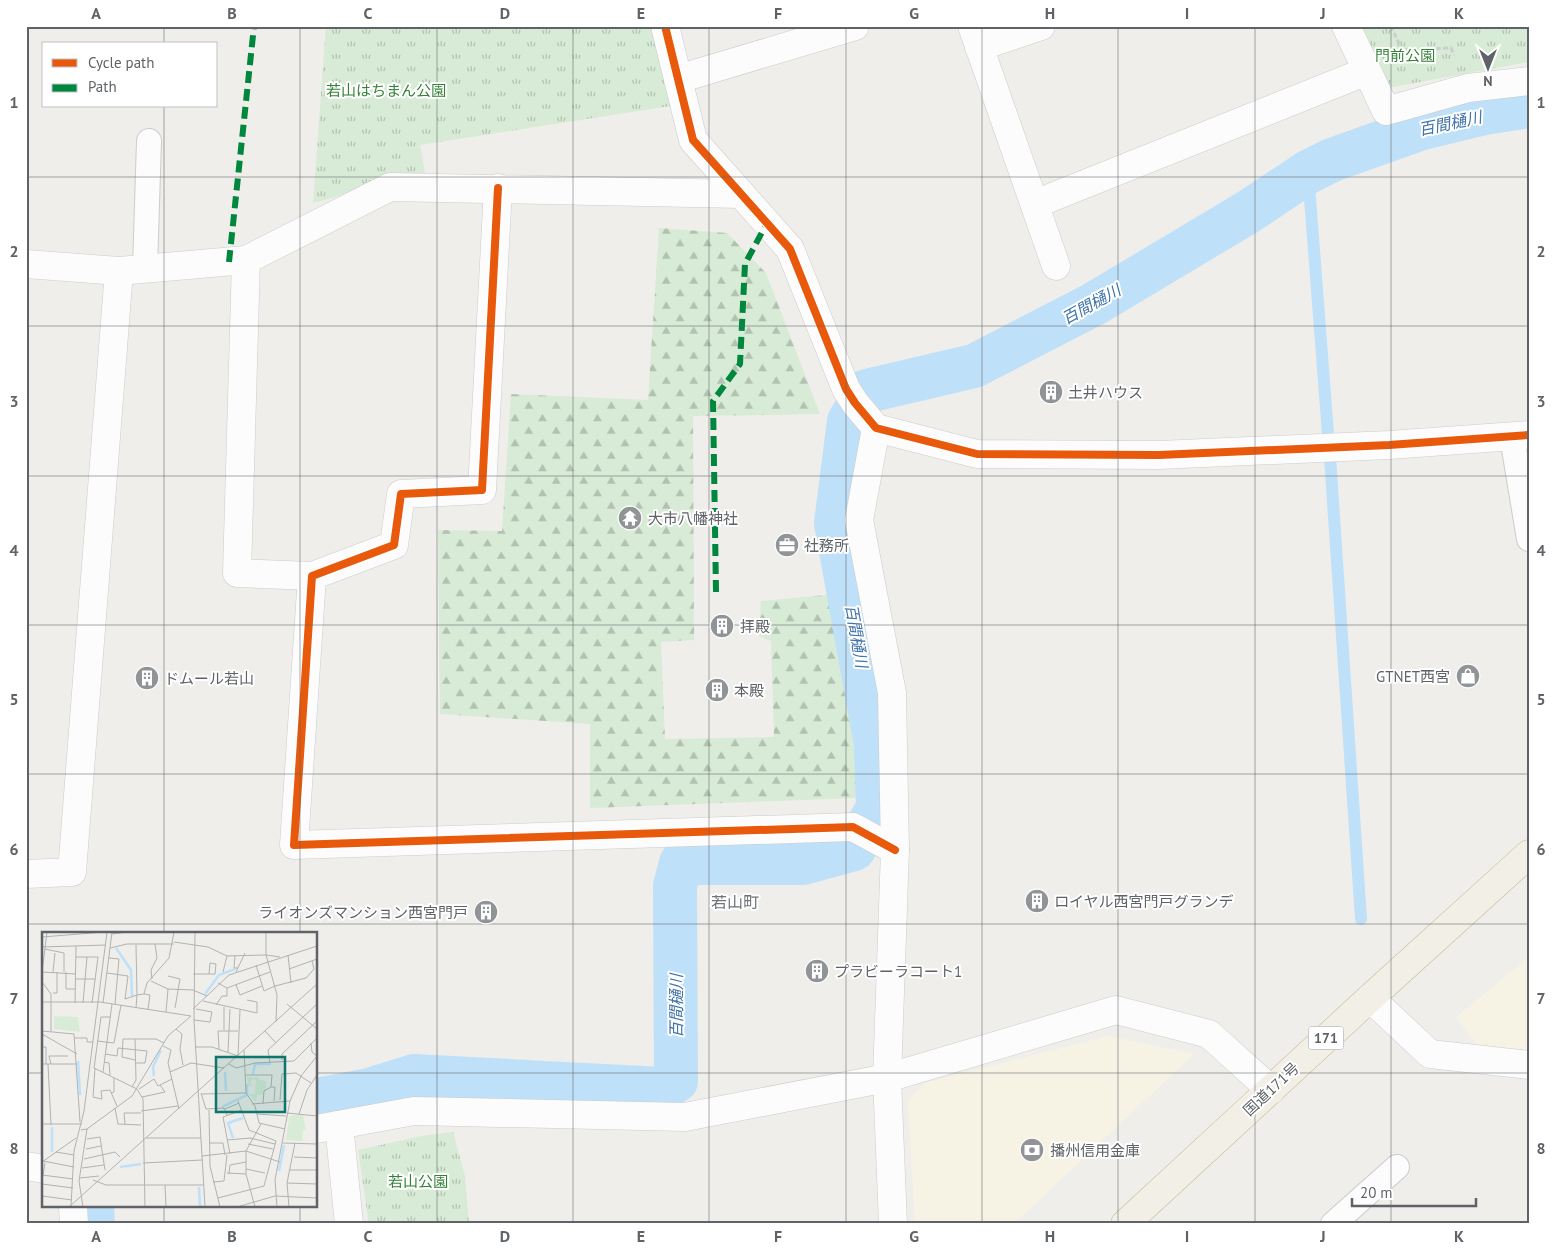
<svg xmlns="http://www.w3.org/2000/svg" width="1555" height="1250" font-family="'PT Sans','Noto Sans JP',sans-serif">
  <defs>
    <pattern id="forest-firs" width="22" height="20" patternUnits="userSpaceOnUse" patternTransform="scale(1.25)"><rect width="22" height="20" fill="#d8ebd6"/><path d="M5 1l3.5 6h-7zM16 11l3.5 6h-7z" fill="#b2c2b1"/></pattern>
    <pattern id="park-tufts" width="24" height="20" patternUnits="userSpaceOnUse" patternTransform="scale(1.25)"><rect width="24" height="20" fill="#d8ebd6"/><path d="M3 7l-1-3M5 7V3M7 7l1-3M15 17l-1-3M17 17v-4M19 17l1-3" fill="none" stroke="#b2c2b1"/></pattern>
  </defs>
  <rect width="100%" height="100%" fill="#efeeea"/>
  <!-- commercial -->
  <g fill="#f7f3e4">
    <polygon points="1529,957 1529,1050 1476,1044 1456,1017"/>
    <polygon points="1108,1036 1194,1054 1014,1224 915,1224 908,1100 925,1083"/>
  </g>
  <!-- forest -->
  <polygon fill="url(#forest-firs)" points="659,228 727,233 766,273 820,414 693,416 694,640 661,642 665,739 774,737 771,641 759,636 761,601 837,594 859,714 857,798 590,808 590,724 440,714 438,530 502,531 511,394 648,400"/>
  <!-- park -->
  <g fill="url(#park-tufts)">
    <polygon points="326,26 652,26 671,106 420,145 425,173 313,203"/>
    <polygon points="1361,26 1529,26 1529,62 1387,88"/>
    <polygon points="453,1132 465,1176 469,1224 369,1224 358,1150 421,1136"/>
  </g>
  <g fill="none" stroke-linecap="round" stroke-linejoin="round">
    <!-- stream -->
    <g stroke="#bfe0f9" stroke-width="12">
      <polyline points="1308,172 1328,434"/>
      <polyline points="1330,457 1361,919"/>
    </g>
    <!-- canal -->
    <g stroke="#bfe0f9" stroke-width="44">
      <polyline points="316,1100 369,1090 414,1076 662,1089 676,1081 675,886 681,863 803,863 854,849 878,808 876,744 836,523 849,421 867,391 974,366 1094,304 1248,212 1308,172 1332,160 1422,128 1484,113 1529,106"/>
      <polyline points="92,1206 93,1224"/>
    </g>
    <!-- service casing -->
    <g stroke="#cbcccc" stroke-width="26">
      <g id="service">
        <polyline points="145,269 149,141"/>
        <polyline points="1512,437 1529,539"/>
        <polyline points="1333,1224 1397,1167"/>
      </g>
    </g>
    <!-- minor casing -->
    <g stroke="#cbcccc" stroke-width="29">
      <g id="minor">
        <polyline points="665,26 693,140 790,249 846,389 855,403 876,428 977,454 1159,455 1389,445 1529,435"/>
        <polyline points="972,26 1056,266"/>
        <polyline points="1346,26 1386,111 1468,88 1529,81"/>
        <polyline points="979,47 1041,26"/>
        <polyline points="678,79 855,26"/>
        <polyline points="498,188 482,490 401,494 394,545 312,576 294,845 853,827 895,850"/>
        <polyline points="1035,204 1367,71"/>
        <polyline points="246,260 237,573 312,576"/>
        <polyline points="26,264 119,271 246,260 390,187 741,194"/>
        <polyline points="876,428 859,520 892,693 895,850 887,1078 893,1224"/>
        <polyline points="26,874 72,872 119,271"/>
        <polyline points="1370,998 1430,1054 1529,1065"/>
        <polyline points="339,1125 349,1224"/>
        <polyline points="316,1129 414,1111 685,1117 887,1078 1116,1010 1209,1034 1271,1090"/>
        <polyline points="26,1166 44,1169"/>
        <polyline points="73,1206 74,1224"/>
      </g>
    </g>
    <!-- trunk casing -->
    <g stroke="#c8b996" stroke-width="29">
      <polyline id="trunk" points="1125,1224 1370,998 1529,854"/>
    </g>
    <!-- path -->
    <polyline stroke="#cacfcc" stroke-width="3" stroke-dasharray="5 2.5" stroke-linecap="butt" points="1391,26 1402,50 1451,48 1454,55"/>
    <!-- service -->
    <use href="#service" stroke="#fdfcfc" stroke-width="24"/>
    <!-- minor -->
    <use href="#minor" stroke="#fdfcfc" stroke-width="28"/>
    <!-- trunk -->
    <use href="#trunk" stroke="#f2f0e6" stroke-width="28"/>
    <!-- quiet -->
    <g stroke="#00873e" stroke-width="6" stroke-dasharray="12 6" stroke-linecap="butt">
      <polyline points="229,262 254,26"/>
      <polyline points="716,592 713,401 740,364 745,264 767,223"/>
    </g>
    <!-- cycleway casing -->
    <g stroke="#fff" stroke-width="11">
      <g id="cycleway">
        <polyline points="665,26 693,140 790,249 846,389 855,403 876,428 977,454 1159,455 1389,445 1529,435"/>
        <polyline points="498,188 482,490 401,494 394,545 312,576 294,845 853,827 895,850"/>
      </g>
    </g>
    <!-- cycleway -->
    <use href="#cycleway" stroke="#e8590c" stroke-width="8"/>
  </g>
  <!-- grid -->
  <path fill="none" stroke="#5f6368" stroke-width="1" stroke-opacity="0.55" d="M164 26V44M300 26V934M437 26V1224M573 26V1224M709 26V1224M846 26V1224M982 26V1224M1118 26V1224M1255 26V1224M1391 26V1224M164 106V934M26 177H1529M26 326H1529M26 476H1529M26 625H1529M26 774H1529M26 924H1529M26 1073H44M316 1073H1529M164 1206V1224M300 1206V1224"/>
  <!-- icons -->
  <defs>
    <g id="building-disc" transform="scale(1.25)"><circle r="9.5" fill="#919496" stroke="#fff"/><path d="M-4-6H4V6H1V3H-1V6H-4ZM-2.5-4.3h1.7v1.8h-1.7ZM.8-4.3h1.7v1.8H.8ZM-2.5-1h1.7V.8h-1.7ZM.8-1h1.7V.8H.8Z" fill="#fff"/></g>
    <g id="temple-disc" transform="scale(1.25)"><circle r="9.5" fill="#919496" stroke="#fff"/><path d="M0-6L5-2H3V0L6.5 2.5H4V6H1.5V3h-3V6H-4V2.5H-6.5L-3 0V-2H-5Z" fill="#fff"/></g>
    <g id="office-disc" transform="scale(1.25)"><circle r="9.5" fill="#919496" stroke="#fff"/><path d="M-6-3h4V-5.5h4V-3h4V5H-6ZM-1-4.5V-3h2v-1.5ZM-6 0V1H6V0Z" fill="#fff"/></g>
    <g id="shop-disc" transform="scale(1.25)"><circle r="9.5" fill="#919496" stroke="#fff"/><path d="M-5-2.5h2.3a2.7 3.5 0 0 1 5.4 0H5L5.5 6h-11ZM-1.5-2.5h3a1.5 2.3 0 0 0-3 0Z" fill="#fff"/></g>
    <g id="bank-disc" transform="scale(1.25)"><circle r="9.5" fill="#919496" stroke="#fff"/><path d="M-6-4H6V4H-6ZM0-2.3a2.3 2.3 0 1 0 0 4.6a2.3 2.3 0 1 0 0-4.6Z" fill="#fff"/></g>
  </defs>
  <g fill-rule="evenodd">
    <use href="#building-disc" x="1051" y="392"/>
    <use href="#temple-disc" x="630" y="518"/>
    <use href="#office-disc" x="787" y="545"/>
    <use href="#building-disc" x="722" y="626"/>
    <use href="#shop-disc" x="1468" y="676"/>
    <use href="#building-disc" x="147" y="678"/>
    <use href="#building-disc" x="717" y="690"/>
    <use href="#building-disc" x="1037" y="901"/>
    <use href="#building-disc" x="486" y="912"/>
    <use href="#building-disc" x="817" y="971"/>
    <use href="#bank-disc" x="1032" y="1150"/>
  </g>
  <g text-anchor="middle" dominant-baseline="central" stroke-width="4" stroke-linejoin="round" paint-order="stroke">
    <!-- shield labels -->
    <rect fill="#fff" stroke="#8f9295" stroke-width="1" x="1308.5" y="1026.5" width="35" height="23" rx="4"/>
    <g font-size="14" font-weight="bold" fill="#5f6368">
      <text x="1326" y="1038">171</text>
    </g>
    <!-- park labels -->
    <g font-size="15" fill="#348238" stroke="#fff">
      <text x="1405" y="55">門前公園</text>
      <text x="386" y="90">若山はちまん公園</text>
      <text x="418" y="1181">若山公園</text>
    </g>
    <!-- poi labels -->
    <g font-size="15" fill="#5f6368" stroke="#fff" text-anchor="start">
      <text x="1068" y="392">土井ハウス</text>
      <text x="648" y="518">大市八幡神社</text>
      <text x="804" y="545">社務所</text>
      <text x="740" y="626">拝殿</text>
      <text x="1450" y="676" text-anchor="end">GTNET西宮</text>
      <text x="164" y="678">ドムール若山</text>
      <text x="734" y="690">本殿</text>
      <text x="1054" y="901">ロイヤル西宮門戸グランデ</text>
      <text x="468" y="912" text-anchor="end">ライオンズマンション西宮門戸</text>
      <text x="834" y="971">プラビーラコート1</text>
      <text x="1050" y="1150">播州信用金庫</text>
    </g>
    <!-- street labels -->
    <g font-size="15" fill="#5f6368" stroke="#fff">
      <text transform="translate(1271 1089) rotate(-43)">国道171号</text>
    </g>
    <!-- water labels -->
    <g font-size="16" font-style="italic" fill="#4174aa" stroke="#fff">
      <text transform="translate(1450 123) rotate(-12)">百間樋川</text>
      <text transform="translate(1091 304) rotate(-29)">百間樋川</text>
      <text transform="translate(857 636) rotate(80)">百間樋川</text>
      <text transform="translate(676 1006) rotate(-90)">百間樋川</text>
    </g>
    <!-- neighbourhood labels -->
    <g font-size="16" fill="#70757a" stroke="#fff">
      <text x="735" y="902">若山町</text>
    </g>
  </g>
  <!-- overview -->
  <g transform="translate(42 932)">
    <rect width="275" height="275" fill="#efeeea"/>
    <path d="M205 145H217V148L224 149V157L221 163H215L214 170 207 162H213L214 148H209L210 154H206Z" fill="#d8ebd6"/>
    <path d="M12 84 36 85 38 100 12 97ZM250 183H261L264 198H261L260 209 244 208 247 186Z" fill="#d8ebd6"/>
    <path fill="none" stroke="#bfe0f9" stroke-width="2.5" d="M74 16 89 38 90 64M163 62 177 43 193 37M36 129 38 163M183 140 184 159M211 142 213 132H229M112 144 111 135 119 118M180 175 205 163V152M10 195V220M191 206 186 191 201 186M78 235 99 232M237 239 242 213M157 255 158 275"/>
    <path fill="none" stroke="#b1b2b2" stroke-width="1" d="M153 0 152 88 163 275M70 2 86 0M0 5 62 0M132 10 166 15 185 24 224 23V0M0 15 64 13M68 16 85 12H132M3 17 22 21V40M193 23 192 36H196M246 23 249 51M34 25H56L50 71M67 26 77 27 73 72M214 33 222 59 233 54M247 37 275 27M0 40 5 0M0 40 34 42M11 40 13 21M24 40V57H34M181 40 185 24M194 40 203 21M65 41 86 44 83 67M151 42H173L174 32 168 31 167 42M126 44 138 47 133 76M34 47H53M110 47 109 38 115 26 113 12M109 49 126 57 151 58 165 64M0 50 9 62V99M176 51 185 56 228 40M194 53 198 63 220 54M233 54 264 46 272 37 270 29M11 61H15V40M102 62 108 63 106 77M83 67 95 63 94 13M161 69 215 81V70L205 68M0 70H58L149 84M33 71 34 14M41 71 45 25M61 71 70 0M245 72 275 97M174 73 180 64H185V56M94 76 95 63 102 62 105 51 127 26 132 0M151 77 187 43 275 14M124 80 126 57M68 85H59L52 136 95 157 101 167 103 275M152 88 168 90 170 80 154 77M234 90 235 63 224 23 238 25M134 97 140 102 138 117 141 133M182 98V75M0 99 32 102 38 190M223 99 234 111M0 102 35 122M33 106H45V110H51M55 109 72 111 79 73M269 111 270 120 275 124M121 114 129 118 126 131 137 177M0 115H4V132M153 115H170L196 124 198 78M177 117 176 99H196M202 118 204 161M186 120 188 77M63 122 75 124 76 116 105 119 103 131H93M93 128 80 125 81 107H114L122 111M240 128V122L275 89M62 130 67 131 68 143M228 131 226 118 275 72M0 132H35M6 132 9 193M9 132 7 124H26M187 132 194 136 213 131 252 129 275 106M53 136 51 165 60 167 59 159 68 158 75 174M61 140 70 72M128 140 149 131 182 136M204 143H230L229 155 222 159 221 172M90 155 94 148 93 107M229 155H233L232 169M97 157 112 147 116 154 118 153M69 161 72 160V146M159 161 164 177 182 176 185 183M160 162 204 161 213 174 217 191 243 197M100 165 123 160 118 153 130 147M238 168 240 142 254 141 269 151M210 172 248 169M73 176 76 192 99 193M183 177 197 171M167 178 168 234 178 275M99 179 136 174M245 181 275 184M215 182 244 184M257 182 265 158 275 143M0 192H40M83 192 82 181H99M39 198 45 197 90 164 126 104 149 84M104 206H159M208 206 233 212M45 207 58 205 63 238M185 208 209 206M167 211H181L183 223M241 211 275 212M206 212 231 217M44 217 59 214M14 220 32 223M188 222 181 185 200 178M160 224 204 219 238 230M252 225 275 226M42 227 73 220 78 225M1 229 32 235M0 230 34 206M101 231 160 228M40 236 62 233M204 237 223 241M248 238H275M185 241 204 242M187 242 188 233 204 230M0 243 31 247M38 246 57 244M51 248 64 253H162M0 249 3 231M171 250 182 249 185 223M245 251 275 252M0 252 31 256M123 253 124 275M0 264 30 268M176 266 222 254 234 209 207 198 196 169M29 274 32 219 42 179 65 0M27 275 275 52M41 275 37 249 45 197M195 275 233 264 275 266M213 275 204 242V219L219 192M235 275 233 248 248 169 259 144 275 124M247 275 245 251 253 211"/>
    <path fill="#0f766e" fill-opacity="0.15" stroke="#0f766e" stroke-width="2.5" d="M174 125H243V180H174Z"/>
    <rect width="275" height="275" fill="none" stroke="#5f6368" stroke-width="2.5"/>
  </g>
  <!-- border -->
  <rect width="1555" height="1250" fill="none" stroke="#ffffff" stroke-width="55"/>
  <!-- legend -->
  <rect x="42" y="42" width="175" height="65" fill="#ffffff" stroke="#bfc1c3"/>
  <rect x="52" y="59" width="25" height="8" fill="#e8590c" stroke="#bfc1c3"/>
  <text x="88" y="68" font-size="15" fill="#5f6368">Cycle path</text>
  <rect x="52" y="84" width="25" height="8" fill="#00873e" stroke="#bfc1c3"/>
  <text x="88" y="92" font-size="15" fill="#5f6368">Path</text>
  <!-- north arrow -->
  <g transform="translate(1488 68) rotate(180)" stroke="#ffffff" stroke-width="4" paint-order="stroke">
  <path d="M0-4L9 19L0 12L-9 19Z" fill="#5f6368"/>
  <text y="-8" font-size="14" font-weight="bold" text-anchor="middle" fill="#5f6368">N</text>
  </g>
  <!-- scale -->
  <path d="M1352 1198v8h124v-8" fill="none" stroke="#5f6368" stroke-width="2.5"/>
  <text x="1360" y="1198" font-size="15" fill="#5f6368" stroke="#ffffff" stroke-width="4" paint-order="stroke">20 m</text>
  <rect x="28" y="28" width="1500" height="1194" fill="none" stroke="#5f6368" stroke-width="2"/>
  <g font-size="16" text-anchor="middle" font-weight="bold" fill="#5f6368">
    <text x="96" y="19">A</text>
    <text x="232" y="19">B</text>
    <text x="368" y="19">C</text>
    <text x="505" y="19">D</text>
    <text x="641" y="19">E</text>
    <text x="778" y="19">F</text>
    <text x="914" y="19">G</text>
    <text x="1050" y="19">H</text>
    <text x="1187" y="19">I</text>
    <text x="1323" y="19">J</text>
    <text x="1459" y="19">K</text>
    <text x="14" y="108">1</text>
    <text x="1541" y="108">1</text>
    <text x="14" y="257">2</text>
    <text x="1541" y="257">2</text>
    <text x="14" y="407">3</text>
    <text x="1541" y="407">3</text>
    <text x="14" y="556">4</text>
    <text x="1541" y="556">4</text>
    <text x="14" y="705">5</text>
    <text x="1541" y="705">5</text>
    <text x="14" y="855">6</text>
    <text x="1541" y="855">6</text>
    <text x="14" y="1004">7</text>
    <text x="1541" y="1004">7</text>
    <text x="14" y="1154">8</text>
    <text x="1541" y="1154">8</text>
    <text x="96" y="1242">A</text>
    <text x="232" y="1242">B</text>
    <text x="368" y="1242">C</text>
    <text x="505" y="1242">D</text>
    <text x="641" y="1242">E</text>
    <text x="778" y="1242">F</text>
    <text x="914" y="1242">G</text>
    <text x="1050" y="1242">H</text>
    <text x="1187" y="1242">I</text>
    <text x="1323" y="1242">J</text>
    <text x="1459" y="1242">K</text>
  </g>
</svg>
